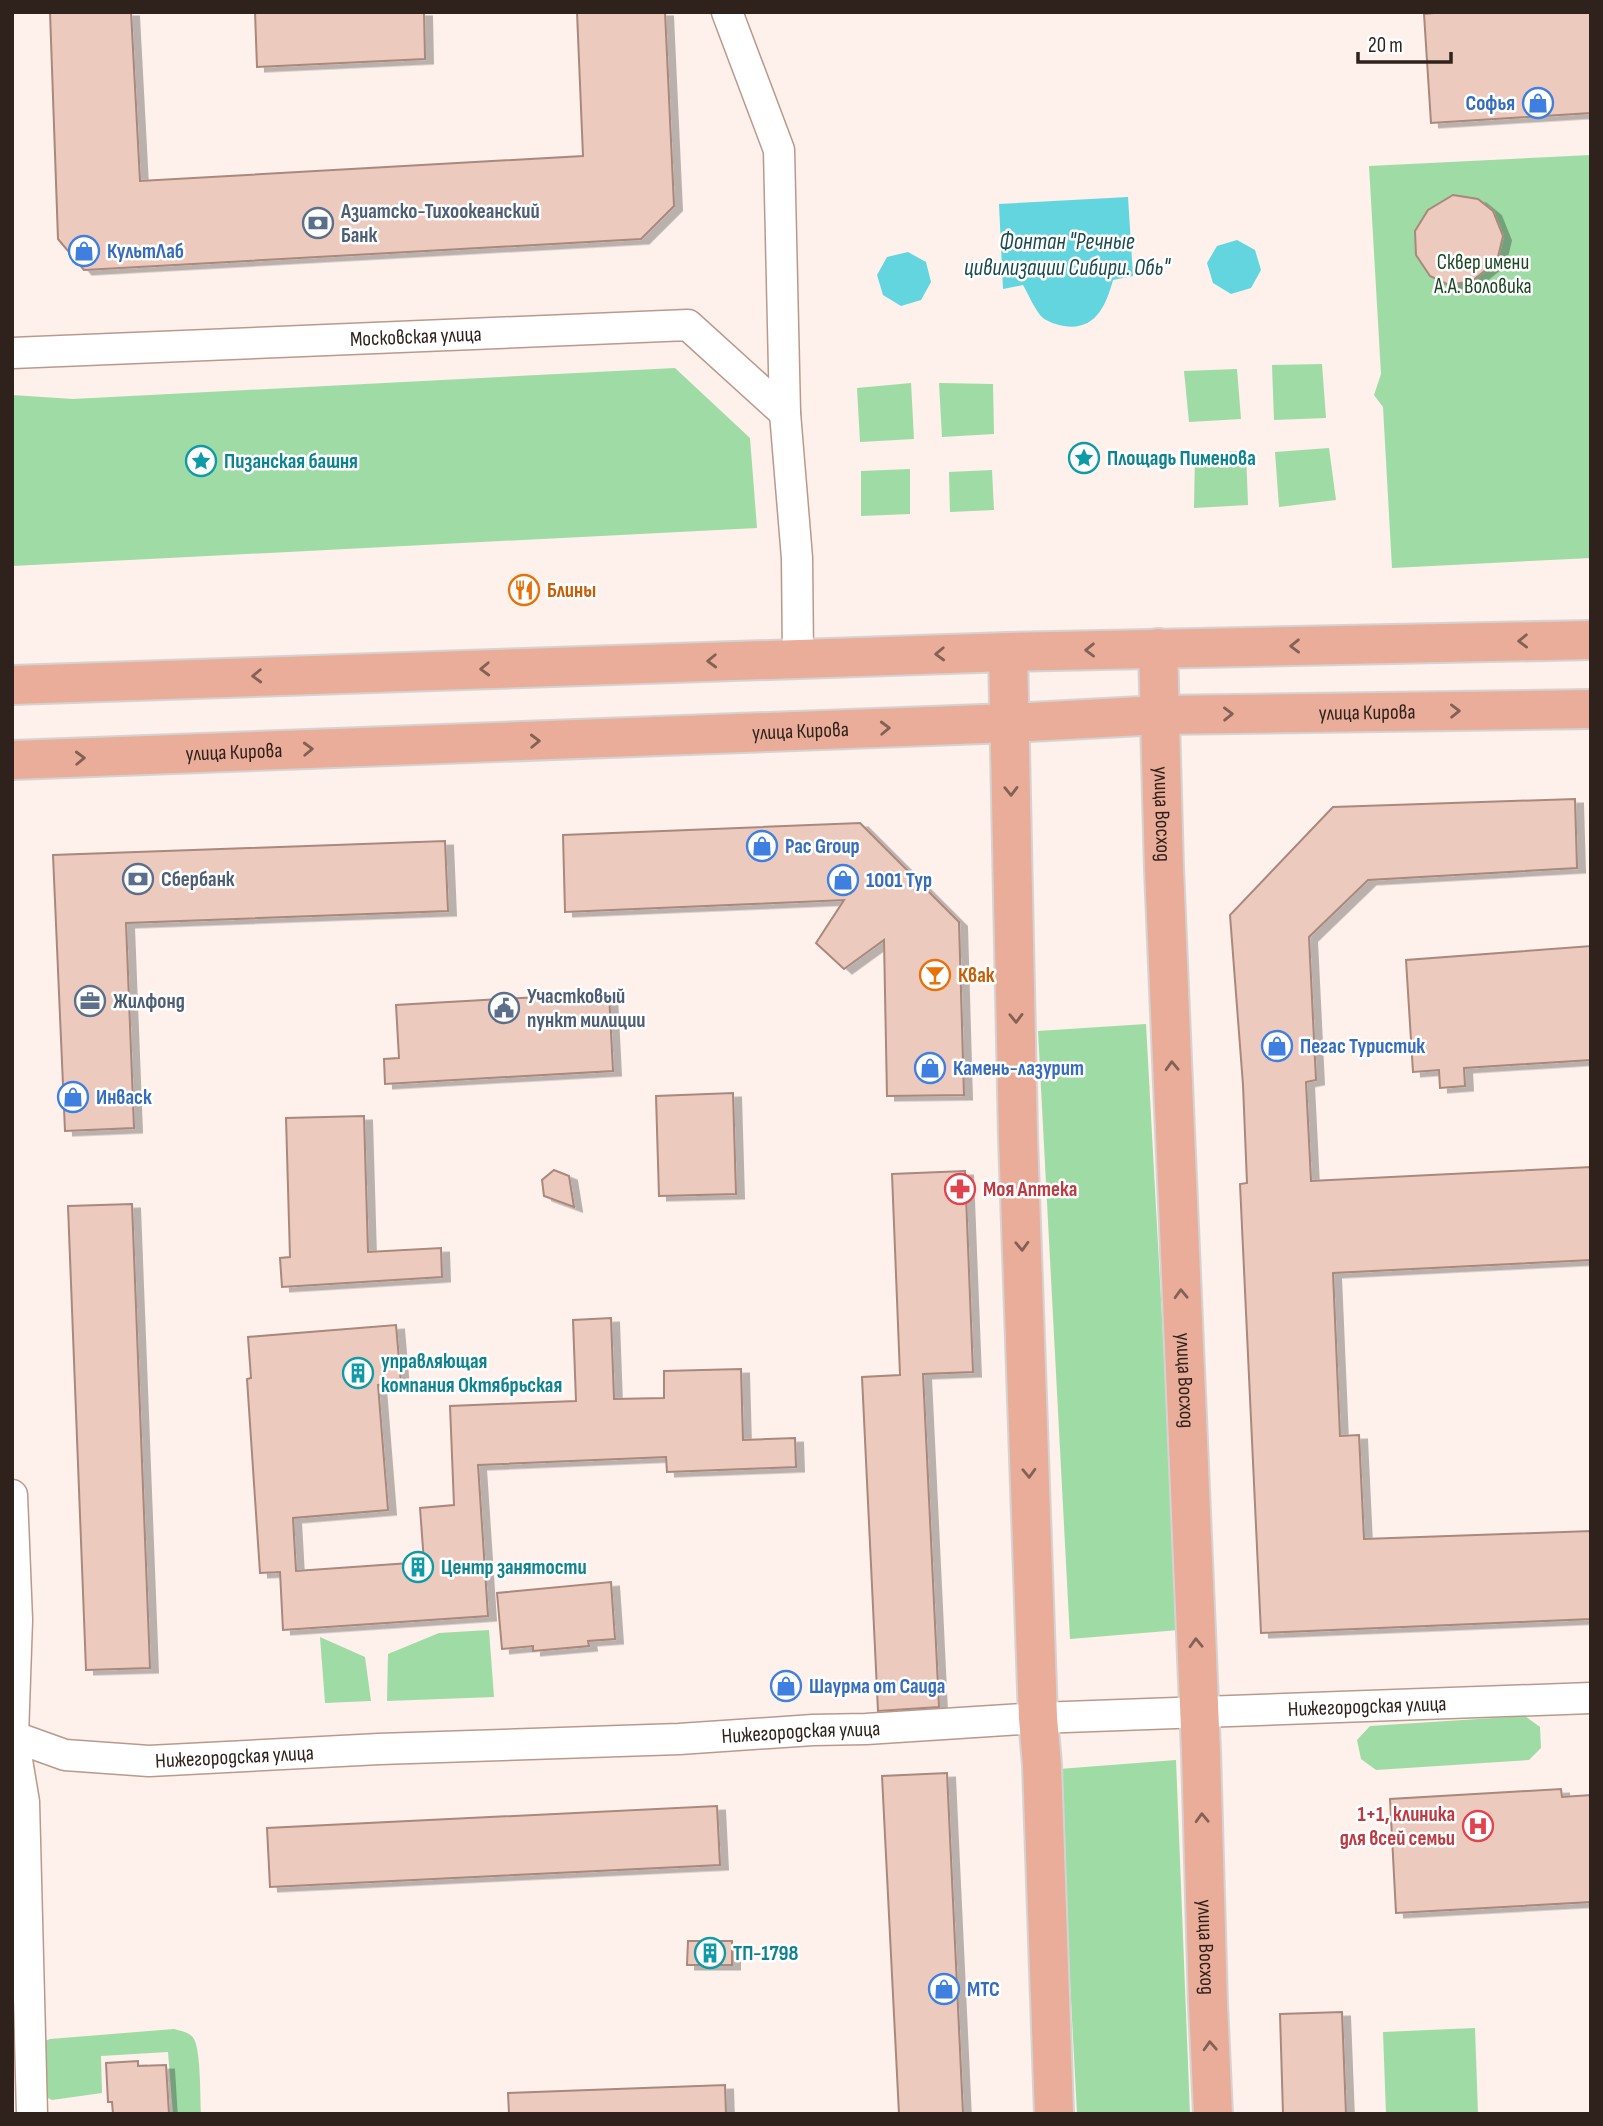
<svg xmlns="http://www.w3.org/2000/svg" width="1603" height="2126" font-family="'Sofia Sans Condensed',sans-serif">
  <defs>
    <filter id="shadow"><feDropShadow dx="8" dy="4.5" stdDeviation="0" flood-color="#0004"/></filter>
  </defs>
  <rect width="100%" height="100%" fill="#fef0eb"/>
  <!-- green -->
  <g fill="#9edba5">
    <polygon points="1591,155 1591,558 1392,568 1383,407 1374,395 1381,374 1369,166"/>
    <polygon points="1322,364 1326,418 1274,420 1272,365"/>
    <polygon points="675,368 750,438 757,528 12,566 12,395 73,399"/>
    <polygon points="1237,369 1241,419 1189,422 1184,371"/>
    <polygon points="911,383 914,439 860,442 857,388"/>
    <polygon points="939,383 993,384 994,434 942,437"/>
    <polygon points="1329,448 1336,500 1279,507 1275,452"/>
    <polygon points="1246,451 1248,505 1194,508 1195,453"/>
    <polygon points="910,469 910,514 861,516 861,471"/>
    <polygon points="992,470 994,510 950,512 949,472"/>
    <polygon points="1146,1024 1179,1630 1070,1639 1038,1031"/>
    <polygon points="489,1630 494,1697 387,1701 388,1654 439,1633"/>
    <polygon points="320,1637 365,1657 371,1701 325,1703"/>
    <polygon points="1525,1716 1540,1727 1541,1748 1529,1760 1376,1770 1361,1759 1357,1740 1370,1726"/>
    <polygon points="1176,1760 1190,2114 1077,2114 1059,1769"/>
    <polygon points="1475,2028 1478,2114 1386,2114 1383,2032"/>
    <path d="M174 2029C181 2031 190 2032 194 2039 201 2052 200 2097 201 2114H173L168 2052 101 2056 102 2093 52 2100 46 2097 42 2042 50 2039Z"/>
  </g>
  <!-- water -->
  <g fill="#62d5df">
    <path d="M1128 197 1133 276 1113 280C1106 306 1095 331 1064 326 1058 325 1048 322 1043 318 1035 311 1029 295 1023 285L1003 289 999 204Z"/>
    <polygon points="1237,240 1255,250 1261,270 1251,288 1231,294 1213,283 1207,263 1217,246"/>
    <polygon points="908,252 926,262 931,282 921,300 901,306 883,295 877,275 887,257"/>
  </g>
  <!-- building -->
  <g fill="#edcabe" stroke="#a9887d" stroke-width="2" filter="url(#shadow)">
    <polygon points="50,12 131,12 140,181 583,156 577,12 665,12 674,206 641,239 84,270 58,239"/>
    <polygon points="255,12 424,12 425,59 257,67"/>
    <polygon points="1444,12 1591,12 1591,113 1431,123 1424,14"/>
    <polygon points="1453,195 1478,199 1493,211 1503,236 1497,261 1472,281 1449,285 1430,276 1416,255 1415,231 1428,210"/>
    <polygon points="1575,799 1577,868 1368,880 1309,937 1316,1080 1306,1082 1311,1181 1591,1167 1591,1260 1333,1273 1340,1436 1359,1435 1364,1539 1591,1531 1591,1619 1261,1633 1240,1184 1247,1183 1243,1085 1230,915 1333,807"/>
    <polygon points="860,823 959,922 964,1095 887,1096 884,940 844,969 816,943 844,900 565,912 563,835"/>
    <polygon points="445,841 448,911 126,923 134,1128 65,1131 53,855"/>
    <polygon points="1591,946 1591,1060 1464,1068 1465,1086 1440,1088 1439,1070 1413,1072 1406,960"/>
    <polygon points="609,993 613,1071 385,1084 384,1059 399,1058 396,1005"/>
    <polygon points="733,1093 736,1194 659,1196 656,1096"/>
    <polygon points="364,1116 368,1252 441,1248 442,1277 282,1287 280,1258 290,1257 286,1118"/>
    <polygon points="554,1170 569,1176 574,1207 544,1196 542,1180"/>
    <polygon points="965,1171 973,1372 923,1374 939,1707 878,1711 862,1377 900,1375 892,1174"/>
    <polygon points="132,1204 150,1668 86,1670 68,1206"/>
    <polygon points="611,1318 614,1399 664,1398 664,1371 741,1369 743,1440 795,1438 796,1467 667,1472 666,1457 478,1465 488,1616 283,1630 280,1572 260,1573 247,1379 251,1378 248,1337 396,1325 401,1383 378,1385 388,1510 293,1518 296,1571 424,1562 420,1508 454,1505 450,1406 576,1401 573,1320"/>
    <polygon points="611,1582 615,1639 588,1641 589,1646 533,1651 533,1646 502,1649 497,1593"/>
    <polygon points="947,1773 963,2114 899,2114 882,1776"/>
    <polygon points="1561,1789 1562,1797 1591,1795 1591,1902 1396,1913 1390,1799"/>
    <polygon points="717,1806 720,1865 270,1887 267,1828"/>
    <polygon points="688,1941 732,1941 732,1965 687,1965"/>
    <polygon points="1342,2012 1346,2114 1283,2114 1280,2014"/>
    <polygon points="138,2061 138,2066 166,2065 169,2114 113,2114 112,2102 108,2102 106,2063"/>
    <polygon points="725,2085 726,2114 509,2114 508,2093"/>
  </g>
  <g fill="none" stroke-linecap="round" stroke-linejoin="round">
    <!-- street casing -->
    <g stroke="#ba998d" stroke-width="33">
      <g id="street">
        <polyline points="727,12 779,150 785,413 797,558 798,658"/>
        <path id="s1" d="M12 353 688 325 785 413"/>
        <polyline points="12,1495 17,1620 13,1736 24,1802 32,2114"/>
        <path id="s2" d="M12 1736 65 1755 149 1761 379 1749 679 1739 813 1730 866 1729 1038 1718 1591 1698"/>
      </g>
    </g>
    <!-- primary casing -->
    <g stroke="#d5d3d2" stroke-width="42">
      <g id="primary">
        <path id="s3" d="M1158 648 1164 869 1201 1752 1208 2004 1213 2114"/>
        <polyline points="1008,652 1018,1137 1038,1718 1042,1765 1054,2114"/>
        <polyline points="12,685 1008,652 1591,640"/>
        <path id="s4" d="M12 760 1010 723 1160 715 1591 709"/>
      </g>
    </g>
    <!-- street -->
    <use href="#street" stroke="#fff" stroke-width="30"/>
    <!-- primary -->
    <use href="#primary" stroke="#e9ad99" stroke-width="38"/>
  </g>
  <!-- one-way arrows -->
  <defs><path id="oneway-chevron" d="M-2-3.5L2.5 0L-2 3.5" fill="none" stroke-width="1.6" stroke-linecap="round" stroke-linejoin="round" transform="scale(1.75)"/></defs>
  <g stroke="#836155">
    <use href="#oneway-chevron" transform="translate(1523 641) rotate(179)"/>
    <use href="#oneway-chevron" transform="translate(1295 646) rotate(179)"/>
    <use href="#oneway-chevron" transform="translate(1090 650) rotate(179)"/>
    <use href="#oneway-chevron" transform="translate(940 654) rotate(178)"/>
    <use href="#oneway-chevron" transform="translate(712 661) rotate(178)"/>
    <use href="#oneway-chevron" transform="translate(485 669) rotate(178)"/>
    <use href="#oneway-chevron" transform="translate(257 676) rotate(178)"/>
    <use href="#oneway-chevron" transform="translate(1455 711) rotate(-1)"/>
    <use href="#oneway-chevron" transform="translate(1228 714) rotate(-1)"/>
    <use href="#oneway-chevron" transform="translate(885 728) rotate(-2)"/>
    <use href="#oneway-chevron" transform="translate(535 741) rotate(-2)"/>
    <use href="#oneway-chevron" transform="translate(308 749) rotate(-2)"/>
    <use href="#oneway-chevron" transform="translate(80 758) rotate(-2)"/>
    <use href="#oneway-chevron" transform="translate(1011 791) rotate(89)"/>
    <use href="#oneway-chevron" transform="translate(1016 1018) rotate(89)"/>
    <use href="#oneway-chevron" transform="translate(1172 1066) rotate(-92)"/>
    <use href="#oneway-chevron" transform="translate(1022 1246) rotate(88)"/>
    <use href="#oneway-chevron" transform="translate(1181 1294) rotate(-92)"/>
    <use href="#oneway-chevron" transform="translate(1029 1473) rotate(88)"/>
    <use href="#oneway-chevron" transform="translate(1196 1643) rotate(-92)"/>
    <use href="#oneway-chevron" transform="translate(1202 1818) rotate(-92)"/>
    <use href="#oneway-chevron" transform="translate(1210 2046) rotate(-93)"/>
  </g>
  <!-- icons -->
  <defs>
    <g id="shop-ring" transform="scale(1.575)"><circle r="9.5" fill="#fff" stroke="#3f7fe0" stroke-width="1.5"/><path d="M-5-2.5h2.3a2.7 3.5 0 0 1 5.4 0H5L5.5 6h-11ZM-1.5-2.5h3a1.5 2.3 0 0 0-3 0Z" fill="#3f7fe0"/></g>
    <g id="bank-ring" transform="scale(1.575)"><circle r="9.5" fill="#fff" stroke="#5c6f8a" stroke-width="1.5"/><path d="M-6-4H6V4H-6ZM0-2.3a2.3 2.3 0 1 0 0 4.6a2.3 2.3 0 1 0 0-4.6Z" fill="#5c6f8a"/></g>
    <g id="sight-ring" transform="scale(1.575)"><circle r="9.5" fill="#fff" stroke="#0f9aa8" stroke-width="1.5"/><path d="M0-6L1.8-2.2L6-1.7L2.9 1.2L3.7 5.4L0 3.3L-3.7 5.4L-2.9 1.2L-6-1.7L-1.8-2.2Z" fill="#0f9aa8"/></g>
    <g id="restaurant-ring" transform="scale(1.575)"><circle r="9.5" fill="#fff" stroke="#e8710a" stroke-width="1.5"/><path d="M-5-6h1v4h1v-4h1v4h1v-4h1v5L-1.5 .5V6h-2V.5L-5-1ZM5-6V6H3V1.5H1.5Q1.5-4 5-6Z" fill="#e8710a"/></g>
    <g id="bar-ring" transform="scale(1.575)"><circle r="9.5" fill="#fff" stroke="#e8710a" stroke-width="1.5"/><path d="M-6-5H6L.8 .8V4.5H3.5V6h-7V4.5H-.8V.8Z" fill="#e8710a"/></g>
    <g id="office-ring" transform="scale(1.575)"><circle r="9.5" fill="#fff" stroke="#5c6f8a" stroke-width="1.5"/><path d="M-6-3h4V-5.5h4V-3h4V5H-6ZM-1-4.5V-3h2v-1.5ZM-6 0V1H6V0Z" fill="#5c6f8a"/></g>
    <g id="civic-ring" transform="scale(1.575)"><circle r="9.5" fill="#fff" stroke="#5c6f8a" stroke-width="1.5"/><path d="M-.6-6.5H3V-4.5H.6V-3L4-1V1h2V6H-6V1h2V-1L-.6-3ZM-1.2 2.5V6h2.4V2.5Z" fill="#5c6f8a"/></g>
    <g id="pharmacy-ring" transform="scale(1.575)"><circle r="9.5" fill="#fff" stroke="#e0444e" stroke-width="1.5"/><path d="M-2-6h4v4h4v4h-4v4h-4v-4h-4v-4h4Z" fill="#e0444e"/></g>
    <g id="building-ring" transform="scale(1.575)"><circle r="9.5" fill="#fff" stroke="#0f9aa8" stroke-width="1.5"/><path d="M-4-6H4V6H1V3H-1V6H-4ZM-2.5-4.3h1.7v1.8h-1.7ZM.8-4.3h1.7v1.8H.8ZM-2.5-1h1.7V.8h-1.7ZM.8-1h1.7V.8H.8Z" fill="#0f9aa8"/></g>
    <g id="hospital-ring" transform="scale(1.575)"><circle r="9.5" fill="#fff" stroke="#e0444e" stroke-width="1.5"/><path d="M-5-5h3v3.5h4V-5h3V5h-3V1.5h-4V5h-3Z" fill="#e0444e"/></g>
  </defs>
  <g fill-rule="evenodd">
    <use href="#shop-ring" x="1538" y="103"/>
    <use href="#bank-ring" x="318" y="223"/>
    <use href="#shop-ring" x="84" y="251"/>
    <use href="#sight-ring" x="1084" y="458"/>
    <use href="#sight-ring" x="201" y="461"/>
    <use href="#restaurant-ring" x="524" y="590"/>
    <use href="#shop-ring" x="762" y="846"/>
    <use href="#bank-ring" x="138" y="879"/>
    <use href="#shop-ring" x="843" y="880"/>
    <use href="#bar-ring" x="935" y="975"/>
    <use href="#office-ring" x="90" y="1001"/>
    <use href="#civic-ring" x="504" y="1008"/>
    <use href="#shop-ring" x="1277" y="1046"/>
    <use href="#shop-ring" x="930" y="1068"/>
    <use href="#shop-ring" x="73" y="1097"/>
    <use href="#pharmacy-ring" x="960" y="1189"/>
    <use href="#building-ring" x="358" y="1373"/>
    <use href="#building-ring" x="418" y="1567"/>
    <use href="#shop-ring" x="786" y="1686"/>
    <use href="#hospital-ring" x="1478" y="1826"/>
    <use href="#building-ring" x="710" y="1953"/>
    <use href="#shop-ring" x="944" y="1989"/>
  </g>
  <g text-anchor="middle" dominant-baseline="central" stroke-width="5" stroke-linejoin="round" paint-order="stroke">
    <!-- shop labels -->
    <g font-size="21" font-weight="bold" fill="#366cbe" stroke="#fff" text-anchor="start">
      <text x="1515" y="103" text-anchor="end">Софья</text>
      <text x="107" y="251">КультЛаб</text>
      <text x="785" y="846">Pac Group</text>
      <text x="866" y="880">1001 Тур</text>
      <text x="1300" y="1046">Пегас Туристик</text>
      <text x="953" y="1068">Камень-лазурит</text>
      <text x="96" y="1097">Инваск</text>
      <text x="809" y="1686">Шаурма от Саида</text>
      <text x="967" y="1989">МТС</text>
    </g>
    <!-- service labels -->
    <g font-size="21" font-weight="bold" fill="#4e5e75" stroke="#fff" text-anchor="start">
      <text x="341" y="211">Азиатско-Тихоокеанский<tspan x="341" dy="24">Банк</tspan></text>
      <text x="161" y="879">Сбербанк</text>
      <text x="527" y="996">Участковый<tspan x="527" dy="24">пункт милиции</tspan></text>
      <text x="113" y="1001">Жилфонд</text>
    </g>
    <!-- park labels -->
    <g font-size="21" fill="#194721" stroke="#fff">
      <text x="1483" y="262">Cквер имени<tspan x="1483" dy="24">А.А. Воловика</tspan></text>
    </g>
    <!-- street labels -->
    <g font-size="21" fill="#2f221d" stroke="#fff">
      <text stroke="none"><textPath href="#s1" startOffset="404">Московская улица</textPath></text>
      <text stroke="none"><textPath href="#s4" startOffset="1356">улица Кирова</textPath></text>
      <text stroke="none"><textPath href="#s4" startOffset="789">улица Кирова</textPath></text>
      <text stroke="none"><textPath href="#s4" startOffset="222">улица Кирова</textPath></text>
      <text stroke="none"><textPath href="#s3" startOffset="166">улица Восход</textPath></text>
      <text stroke="none"><textPath href="#s3" startOffset="733">улица Восход</textPath></text>
      <text stroke="none"><textPath href="#s2" startOffset="1360">Нижегородская улица</textPath></text>
      <text stroke="none"><textPath href="#s2" startOffset="793">Нижегородская улица</textPath></text>
      <text stroke="none"><textPath href="#s2" startOffset="226">Нижегородская улица</textPath></text>
      <text stroke="none"><textPath href="#s3" startOffset="1300">улица Восход</textPath></text>
    </g>
    <!-- culture labels -->
    <g font-size="21" font-weight="bold" fill="#0d838f" stroke="#fff" text-anchor="start">
      <text x="1107" y="458">Площадь Пименова</text>
      <text x="224" y="461">Пизанская башня</text>
      <text x="381" y="1361">управляющая<tspan x="381" dy="24">компания Октябрьская</tspan></text>
      <text x="441" y="1567">Центр занятости</text>
      <text x="733" y="1953">ТП-1798</text>
    </g>
    <!-- food labels -->
    <g font-size="21" font-weight="bold" fill="#c56008" stroke="#fff" text-anchor="start">
      <text x="547" y="590">Блины</text>
      <text x="958" y="975">Квак</text>
    </g>
    <!-- health labels -->
    <g font-size="21" font-weight="bold" fill="#be3a42" stroke="#fff" text-anchor="start">
      <text x="983" y="1189">Моя Аптека</text>
      <text x="1455" y="1814" text-anchor="end">1+1, клиника<tspan x="1455" dy="24">для всей семьи</tspan></text>
    </g>
    <!-- water labels -->
    <g font-size="23" font-style="italic" fill="#174b4f" stroke="#fff">
      <text x="1067" y="242">Фонтан "Речные<tspan x="1067" dy="26">цивилизации Сибири. Обь"</tspan></text>
    </g>
  </g>
  <!-- border -->
  <rect width="1603" height="2126" fill="none" stroke="#2f221d" stroke-width="28"/>
  <!-- scale -->
  <path d="M1358 52v10h93v-10" fill="none" stroke="#2f221d" stroke-width="3.5"/>
  <text x="1368" y="52" font-size="21" fill="#2f221d" stroke="#ffffff" stroke-width="5" paint-order="stroke">20 m</text>
</svg>
